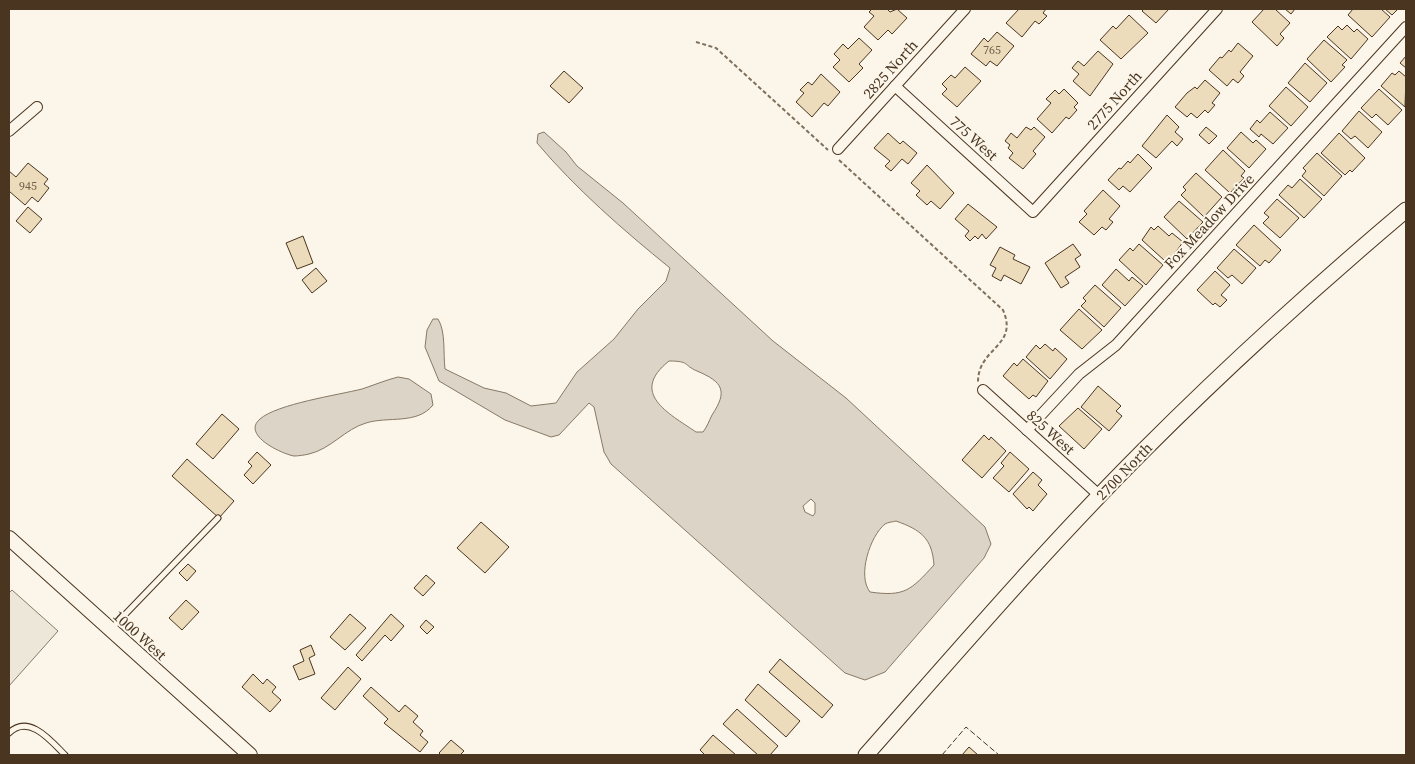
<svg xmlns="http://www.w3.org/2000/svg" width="1415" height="764" font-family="'Source Serif 4',serif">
  <rect width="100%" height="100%" fill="#fbf6e9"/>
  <!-- parking -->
  <polygon fill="#ede7d9" stroke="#887966" points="12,590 58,631 9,686 9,593"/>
  <!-- water -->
  <g fill="#dcd4c6" stroke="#887966" fill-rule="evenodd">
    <path d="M544 132 566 152 577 166 623 203 773 341 846 398 985 527 991 544 984 558 885 672 865 680 845 673 611 464 604 452 594 407 589 403 559 435 551 437 505 420 439 381 425 347 427 330 433 319H438C446 332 443 353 445 369L484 388 506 393 531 406 556 403 577 372 614 339 638 309 666 281 670 268C623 230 576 189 537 143L538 134ZM669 361C690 361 683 365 697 371 723 382 728 391 712 415 709 421 707 427 703 432H696C668 413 629 393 669 361ZM811 499 815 503V513L813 516 805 512 803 506ZM896 521C921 530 932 538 934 565 911 590 905 597 870 592 857 576 870 536 885 524 888 522 893 522 896 521Z"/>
    <path d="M398 377 409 379 431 394 433 405C417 425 388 416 366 423 345 429 331 449 309 454 305 455 298 456 294 456 282 454 241 435 260 419 277 404 338 395 362 389 374 385 386 380 398 377Z"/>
  </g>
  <!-- building -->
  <g fill="#ecdcbc" stroke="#4a3520">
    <polygon points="872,9 887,9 890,12 897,9 907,18 892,34 888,30 878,40 864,27 874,16 869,12"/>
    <polygon points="1019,9 1046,9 1043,13 1047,16 1039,24 1035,21 1022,37 1006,23"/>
    <polygon points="1144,9 1169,9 1156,23 1142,11"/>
    <polygon points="1264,9 1275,9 1290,23 1280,34 1284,38 1277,46 1252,22"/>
    <polygon points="1285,9 1295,9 1291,14"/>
    <polygon points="1353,9 1381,9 1390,17 1372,37 1348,15"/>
    <polygon points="1385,9 1398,9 1392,15"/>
    <polygon points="1129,15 1148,33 1121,59 1100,40 1113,26 1116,29"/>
    <polygon points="1347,25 1354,32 1357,29 1368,39 1351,59 1327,37 1338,26 1342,30"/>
    <polygon points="997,32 1014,46 997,66 990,61 986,66 971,54 984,38 988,42"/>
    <polygon points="859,38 872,50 859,64 863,68 849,82 833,67 840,60 834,54 843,44 848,49"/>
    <polygon points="1324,40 1347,60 1342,65 1345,67 1331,82 1307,59"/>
    <polygon points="1238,43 1253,56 1240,72 1244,76 1238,83 1233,79 1227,86 1209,70 1220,57 1222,58 1229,50 1231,52"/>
    <polygon points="1098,51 1113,64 1090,96 1073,81 1079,74 1072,68 1078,61 1084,66"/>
    <polygon points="1406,56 1406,68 1400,63"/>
    <polygon points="1305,63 1327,83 1310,102 1288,83"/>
    <polygon points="965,67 981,81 957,107 942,94 947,89 942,84 951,75 955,78"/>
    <polygon points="564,71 583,88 569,103 550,86"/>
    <polygon points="1399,71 1406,77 1405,107 1381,86 1392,73 1395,75"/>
    <polygon points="821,74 840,92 828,106 824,103 812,117 796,102 804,93 800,90 808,82 812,85"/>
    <polygon points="1205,80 1220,93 1212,103 1215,105 1208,113 1205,110 1197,118 1191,113 1187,117 1175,107 1187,93 1195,87 1197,89"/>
    <polygon points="1286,87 1308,107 1291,126 1269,106"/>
    <polygon points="1064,89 1078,103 1074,107 1077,110 1069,119 1066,117 1052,133 1037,119 1051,103 1046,99 1055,90 1059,94"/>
    <polygon points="1379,89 1402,110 1388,125 1376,114 1372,118 1361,108"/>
    <polygon points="1359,111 1382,132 1368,148 1355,136 1351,139 1342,131"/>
    <polygon points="1270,112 1288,128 1273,144 1261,134 1259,137 1250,129 1257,120 1260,123"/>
    <polygon points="1167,115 1179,127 1175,132 1183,139 1177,146 1172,141 1156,158 1142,146"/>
    <polygon points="1026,127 1031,130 1034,127 1045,137 1033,151 1036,154 1023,169 1009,158 1013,153 1008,148 1010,145 1005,141 1011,133 1017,138"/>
    <polygon points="1206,127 1217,136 1209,144 1199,135"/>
    <polygon points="1241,132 1253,143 1256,140 1266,149 1249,168 1227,148"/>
    <polygon points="888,133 900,144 903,141 917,153 908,164 902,159 891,171 885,166 890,161 874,148"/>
    <polygon points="1339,133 1365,158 1352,172 1350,170 1345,175 1321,153"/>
    <polygon points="1223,150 1245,171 1241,176 1244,178 1230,193 1205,170"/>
    <polygon points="1317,153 1342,176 1324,196 1302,176 1306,171 1303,168"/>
    <polygon points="1138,154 1152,168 1130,192 1123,186 1119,190 1108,180 1119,168 1121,169 1128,161 1130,163"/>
    <polygon points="28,163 48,179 44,184 49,188 38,202 32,197 25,205 9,191 9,171 16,177"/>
    <polygon points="927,165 954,193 940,209 931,201 927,205 916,195 920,191 911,183"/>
    <polygon points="1196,173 1222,197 1204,217 1181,195 1186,190 1183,187"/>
    <polygon points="1300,179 1322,199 1304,218 1279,195 1288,185 1292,188"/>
    <polygon points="1103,190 1120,206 1109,219 1113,222 1106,230 1102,227 1094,235 1079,222 1087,214 1084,211"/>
    <polygon points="1277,199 1299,218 1280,238 1263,223 1269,217 1264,213"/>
    <polygon points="1179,201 1203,222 1187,239 1164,217"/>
    <polygon points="968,204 997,227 986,239 982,234 978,239 975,236 970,241 965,236 969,231 955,219"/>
    <polygon points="28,207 42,219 30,233 16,221"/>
    <polygon points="1254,225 1281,250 1269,263 1265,260 1260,266 1236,245"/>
    <polygon points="1158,226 1169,236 1172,233 1183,242 1173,256 1165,261 1142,240 1151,227 1154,230"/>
    <polygon points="303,236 313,263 297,269 286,243"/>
    <polygon points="1073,244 1081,255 1075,259 1080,267 1065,277 1069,283 1061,288 1045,263"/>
    <polygon points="1139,244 1163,265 1146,285 1119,260 1130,248 1133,251"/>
    <polygon points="1000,247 1015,255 1013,259 1030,267 1021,284 1004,275 1001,281 992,276 996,268 990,265"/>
    <polygon points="1234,249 1256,268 1242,284 1232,275 1228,278 1217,268"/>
    <polygon points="316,268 327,281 312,293 302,280"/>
    <polygon points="1116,269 1129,281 1132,277 1143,286 1125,306 1102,285"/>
    <polygon points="1215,271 1230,285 1221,295 1227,300 1220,307 1215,303 1213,305 1197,290"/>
    <polygon points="1095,285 1121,308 1104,327 1081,306 1086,301 1083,298"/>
    <polygon points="1079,309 1102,330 1082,349 1060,330"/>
    <polygon points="1045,344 1053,351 1055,348 1067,359 1050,379 1026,357 1036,345 1040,349"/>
    <polygon points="1023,359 1048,381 1036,397 1033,395 1029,399 1003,376 1014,363 1017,366"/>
    <polygon points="1098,386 1121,406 1116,411 1122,416 1109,431 1081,407"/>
    <polygon points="1078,408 1102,429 1084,449 1059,426"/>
    <polygon points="222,414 239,429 213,459 196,444"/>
    <polygon points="984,435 989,440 991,437 1006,451 982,478 962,460"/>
    <polygon points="257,452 271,465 253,484 244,475 252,466 248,462"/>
    <polygon points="1010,452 1029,469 1009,492 993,478 1004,466 1001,463"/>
    <polygon points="187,459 234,501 219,518 172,476"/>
    <polygon points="1033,472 1042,480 1038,485 1047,494 1033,511 1029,507 1027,509 1013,494"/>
    <polygon points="481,522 509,547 485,573 457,548"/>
    <polygon points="188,564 196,571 187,581 179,573"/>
    <polygon points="426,575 435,583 423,596 414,588"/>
    <polygon points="186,600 199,612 182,630 169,618"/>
    <polygon points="350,614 366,628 345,650 330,637"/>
    <polygon points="391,614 404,626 391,641 385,635 362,661 356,655"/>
    <polygon points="426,620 434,627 427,634 420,627"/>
    <polygon points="311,645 315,655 309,658 315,674 299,680 293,666 304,661 300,650"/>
    <polygon points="780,659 833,705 822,718 769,672"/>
    <polygon points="348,667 361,679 335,710 321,698"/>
    <polygon points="253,674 263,684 267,679 276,687 272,692 281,700 270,712 242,687"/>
    <polygon points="758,684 800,721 786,737 745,700"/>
    <polygon points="371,687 399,712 405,705 418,716 413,722 423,731 420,735 428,742 420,752 384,723 388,719 363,696"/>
    <polygon points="737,709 778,746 770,755 758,755 723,724"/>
    <polygon points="713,735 736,755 705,755 700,750"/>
    <polygon points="451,740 464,751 460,755 441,755 439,753"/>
    <polygon points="969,747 978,755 962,755"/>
  </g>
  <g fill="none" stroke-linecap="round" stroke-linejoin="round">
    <!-- lane casing -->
    <g stroke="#4a3520" stroke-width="7">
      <g id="lane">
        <polyline points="112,628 218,518"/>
        <path d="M9 733C29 713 52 742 65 755"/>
      </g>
    </g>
    <!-- street casing -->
    <g stroke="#4a3520" stroke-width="12">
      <g id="street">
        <polyline points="895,86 1033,212 1217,9"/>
        <polyline points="9,131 37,107"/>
        <polyline points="838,149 965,9"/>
        <polyline points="983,390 1100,496"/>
        <polyline points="1027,430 1079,374 1116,345 1406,27"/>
      </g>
    </g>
    <!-- secondary casing -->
    <g stroke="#4a3520" stroke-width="16">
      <polyline id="secondary" points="9,538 250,755"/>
    </g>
    <!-- primary casing -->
    <g stroke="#4a3520" stroke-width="17">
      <path id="primary" d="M866 755C957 652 1047 547 1144 450 1228 366 1316 286 1406 210"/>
    </g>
    <!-- path -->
    <g stroke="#7f6f5c" stroke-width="2" stroke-dasharray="4 2.5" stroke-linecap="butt">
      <polyline points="696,42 716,48 828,150"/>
      <path d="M839 160 1003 310C1019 347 978 347 978 382"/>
    </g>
    <!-- lane -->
    <use href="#lane" stroke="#fbf6e9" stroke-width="5"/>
    <!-- street -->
    <use href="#street" stroke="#fbf6e9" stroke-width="10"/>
    <!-- secondary -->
    <use href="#secondary" stroke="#fbf6e9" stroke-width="14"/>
    <!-- primary -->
    <use href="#primary" stroke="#fbf6e9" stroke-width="15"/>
    <!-- fence -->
    <polyline stroke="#4a3520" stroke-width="1" stroke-dasharray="6 2.5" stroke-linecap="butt" points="942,755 966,727 999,755"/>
  </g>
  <g text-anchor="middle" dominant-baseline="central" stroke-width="4" stroke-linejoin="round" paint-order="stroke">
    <!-- number labels -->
    <g font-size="12" fill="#725f47">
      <text x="992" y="50">765</text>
      <text x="28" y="186">945</text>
    </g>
    <!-- street labels -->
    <g font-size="15" fill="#4a3520" stroke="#fbf6e9">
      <text transform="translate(890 69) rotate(-48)">2825 North</text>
      <text transform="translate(1114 100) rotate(-48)">2775 North</text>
      <text transform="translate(974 138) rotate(42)">775 West</text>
      <text transform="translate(1209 221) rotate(-47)">Fox Meadow Drive</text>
      <text transform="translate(1051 432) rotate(42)">825 West</text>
      <text transform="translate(1124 471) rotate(-46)">2700 North</text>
      <text transform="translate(140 635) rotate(42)">1000 West</text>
    </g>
  </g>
  <!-- border -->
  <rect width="1415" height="764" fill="none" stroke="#4a3520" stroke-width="20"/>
</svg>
